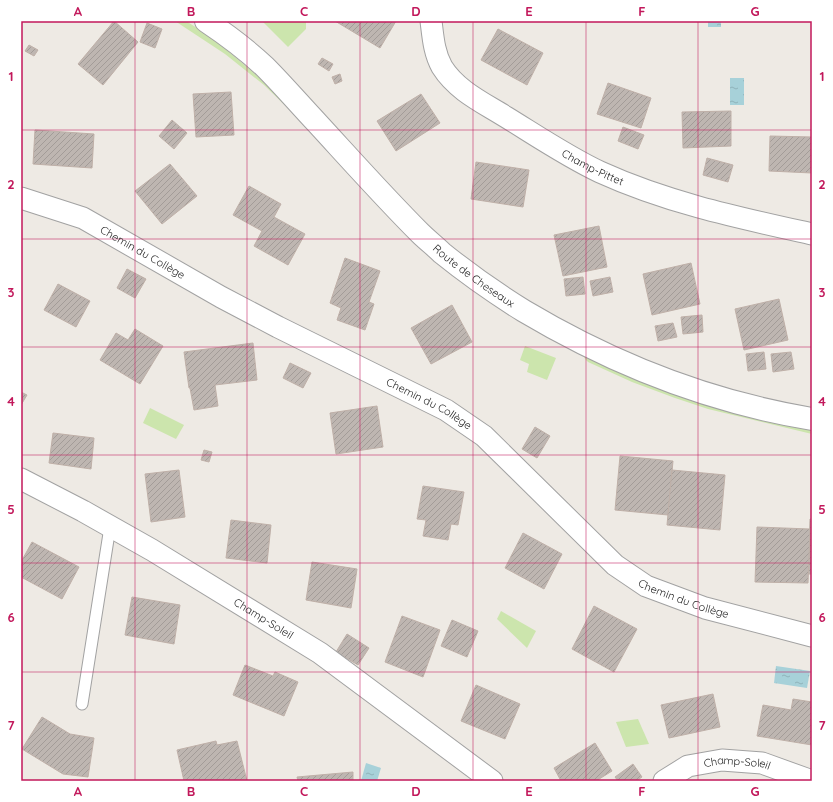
<svg xmlns="http://www.w3.org/2000/svg" width="833" height="802" font-family="Quicksand,sans-serif">
  <defs>
    <pattern id="water-ripples" width="26" height="14" patternUnits="userSpaceOnUse"><rect width="26" height="14" fill="#a7d1d9"/><path d="M2 4q2-2 4 0t4 0M15 11q2-2 4 0t4 0" fill="none" stroke="#8fb3ba"/></pattern>
    <pattern id="building-hatch" width="6" height="6" patternUnits="userSpaceOnUse"><rect width="6" height="6" fill="#beb6b1"/><path d="M-1 1l2-2M0 6l6-6M5 7l2-2" fill="none" stroke="#a39c98"/></pattern>
  </defs>
  <rect width="100%" height="100%" fill="#eeeae4"/>
  <!-- grass -->
  <g fill="#cce5ad">
    <polygon points="175,21 186,21 208,35 228,51 266,83 300,120 264,85 225,54"/>
    <polygon points="262,21 306,21 306,29 288,47"/>
    <polygon points="525,346 556,358 547,380 527,372 529,364 520,360"/>
    <polygon points="582,351 812,427 812,434 708,409 675,398 632,382 588,362 585,359"/>
    <polygon points="150,408 184,425 176,439 143,423"/>
    <polygon points="501,611 536,631 527,648 497,619"/>
    <polygon points="638,719 649,744 626,747 616,722"/>
  </g>
  <!-- water -->
  <g fill="url(#water-ripples)">
    <rect x="708" y="21" width="13" height="6"/>
    <rect x="730" y="78" width="14" height="27"/>
    <polygon points="776,666 810,671 807,688 774,683"/>
    <polygon points="366,763 381,768 377,781 361,781"/>
  </g>
  <!-- building -->
  <g fill="url(#building-hatch)" stroke="#bfb0a8">
    <polygon points="114,21 138,42 103,85 78,64"/>
    <polygon points="335,21 396,21 380,48"/>
    <polygon points="147,23 162,29 155,48 140,42"/>
    <polygon points="498,29 543,53 527,85 481,60"/>
    <polygon points="29,45 38,50 34,56 25,51"/>
    <polygon points="322,58 333,64 329,71 318,64"/>
    <polygon points="340,74 342,81 335,84 332,77"/>
    <polygon points="608,83 651,98 641,128 597,114"/>
    <polygon points="231,92 234,135 196,137 193,94"/>
    <polygon points="421,94 440,123 396,151 377,121"/>
    <polygon points="731,111 731,146 683,148 682,112"/>
    <polygon points="172,120 187,133 174,149 159,136"/>
    <polygon points="623,127 644,135 638,149 618,141"/>
    <polygon points="35,130 94,134 92,168 33,164"/>
    <polygon points="770,136 812,137 812,173 769,171"/>
    <polygon points="707,158 733,165 728,182 703,175"/>
    <polygon points="476,162 529,170 523,207 471,199"/>
    <polygon points="170,164 197,196 162,224 135,191"/>
    <polygon points="249,186 281,204 274,217 305,234 288,265 254,246 262,231 233,215"/>
    <polygon points="599,226 607,267 563,276 554,235"/>
    <polygon points="345,258 380,271 369,302 374,304 365,330 337,320 341,308 330,303"/>
    <polygon points="691,263 700,304 652,315 643,274"/>
    <polygon points="127,269 146,279 135,298 117,288"/>
    <polygon points="583,277 585,294 566,296 564,279"/>
    <polygon points="610,277 613,292 593,296 590,281"/>
    <polygon points="58,284 90,301 76,327 44,310"/>
    <polygon points="779,299 788,340 744,350 735,309"/>
    <polygon points="452,305 472,342 431,364 411,328"/>
    <polygon points="702,315 703,332 683,334 681,317"/>
    <polygon points="673,323 677,337 658,341 655,326"/>
    <polygon points="135,329 163,346 140,384 100,360 116,333 128,340"/>
    <polygon points="253,343 257,380 215,385 218,406 194,410 190,388 189,388 184,352"/>
    <polygon points="764,352 766,369 748,371 746,354"/>
    <polygon points="791,352 794,369 773,372 771,354"/>
    <polygon points="290,363 311,373 303,388 283,378"/>
    <polygon points="21,392 27,395 21,405"/>
    <polygon points="377,406 383,447 336,454 330,413"/>
    <polygon points="535,427 550,436 537,458 522,449"/>
    <polygon points="53,433 94,438 91,469 49,463"/>
    <polygon points="204,450 212,452 209,462 201,460"/>
    <polygon points="620,456 673,461 668,515 615,510"/>
    <polygon points="179,470 185,517 151,522 145,474"/>
    <polygon points="672,470 725,475 720,530 667,525"/>
    <polygon points="423,486 464,492 458,525 451,524 448,540 423,536 426,520 417,519"/>
    <polygon points="810,519 812,519 812,574 808,574"/>
    <polygon points="231,520 271,525 267,563 226,558"/>
    <polygon points="757,527 810,529 808,583 755,582"/>
    <polygon points="523,533 562,554 544,589 505,568"/>
    <polygon points="32,542 79,567 62,599 21,577 21,562"/>
    <polygon points="312,562 357,569 351,608 306,600"/>
    <polygon points="132,597 180,605 174,644 125,635"/>
    <polygon points="594,606 637,629 614,672 572,649"/>
    <polygon points="402,616 440,630 423,677 385,662"/>
    <polygon points="452,620 478,631 467,657 441,646"/>
    <polygon points="347,634 369,648 358,665 336,652"/>
    <polygon points="245,665 273,676 275,672 298,682 284,716 233,695"/>
    <polygon points="476,685 520,704 505,739 461,721"/>
    <polygon points="713,694 720,727 669,738 661,705"/>
    <polygon points="793,699 812,702 812,745 757,736 763,705 791,710"/>
    <polygon points="42,717 70,734 94,738 88,777 63,774 22,749"/>
    <polygon points="216,741 217,745 237,741 247,781 184,781 177,750"/>
    <polygon points="595,743 612,771 596,781 561,781 554,768"/>
    <polygon points="633,764 642,777 636,781 618,781 615,777"/>
    <polygon points="353,772 353,781 298,781 297,777"/>
  </g>
  <g fill="none" stroke-linecap="round" stroke-linejoin="round">
    <!-- service casing -->
    <g stroke="#a2a2a2" stroke-width="13">
      <polyline id="service" points="82,704 110,527"/>
    </g>
    <!-- minor casing -->
    <g stroke="#a2a2a2" stroke-width="23">
      <g id="minor">
        <path id="s1" d="M431 21C433 37 434 53 442 67 457 91 484 103 506 117 537 136 568 157 600 172 668 203 740 218 812 234"/>
        <path id="s2" d="M21 198 83 218 221 297 278 327 446 410 484 436 615 565 646 586 705 608 812 636"/>
        <path id="s3" d="M21 479 83 511 152 550 320 653 492 781"/>
        <path id="s4" d="M664 781 688 766 722 760 762 763 812 781"/>
      </g>
    </g>
    <!-- tertiary casing -->
    <g stroke="#a2a2a2" stroke-width="24">
      <g id="tertiary">
        <path id="s5" d="M206 21C227 35 247 50 265 67 283 85 300 105 318 124 352 161 385 198 420 233 427 240 435 246 442 253 468 274 495 293 524 311 613 364 710 402 812 419"/>
      </g>
    </g>
    <!-- service -->
    <use href="#service" stroke="#fff" stroke-width="11"/>
    <!-- minor -->
    <use href="#minor" stroke="#fff" stroke-width="21"/>
    <!-- tertiary -->
    <use href="#tertiary" stroke="#fff" stroke-width="22"/>
  </g>
  <!-- grid -->
  <path fill="none" stroke="#c2185b" stroke-width="1" stroke-opacity="0.55" d="M135 21V781M247 21V781M360 21V781M473 21V781M586 21V781M698 21V781M21 130H812M21 239H812M21 347H812M21 455H812M21 563H812M21 672H812"/>
  <g text-anchor="middle" dominant-baseline="central" stroke-width="4" stroke-linejoin="round" paint-order="stroke">
    <!-- street labels -->
    <g font-size="11" fill="#1e1e1e" stroke="#fff">
      <text stroke="none"><textPath href="#s1" startOffset="230">Champ-Pittet</textPath></text>
      <text stroke="none"><textPath href="#s2" startOffset="134">Chemin du Collège</textPath></text>
      <text stroke="none"><textPath href="#s5" startOffset="371">Route de Cheseaux</textPath></text>
      <text stroke="none"><textPath href="#s2" startOffset="458">Chemin du Collège</textPath></text>
      <text stroke="none"><textPath href="#s2" startOffset="783">Chemin du Collège</textPath></text>
      <text stroke="none"><textPath href="#s3" startOffset="280">Champ-Soleil</textPath></text>
      <text stroke="none"><textPath href="#s4" startOffset="78">Champ-Soleil</textPath></text>
    </g>
  </g>
  <!-- border -->
  <rect width="833" height="802" fill="none" stroke="#ffffff" stroke-width="44"/>
  <rect x="22" y="22" width="789" height="758" fill="none" stroke="#c2185b" stroke-width="1.5"/>
  <g font-size="13" text-anchor="middle" font-weight="bold" fill="#c2185b">
    <text x="78" y="16">A</text>
    <text x="191" y="16">B</text>
    <text x="304" y="16">C</text>
    <text x="416" y="16">D</text>
    <text x="529" y="16">E</text>
    <text x="642" y="16">F</text>
    <text x="755" y="16">G</text>
    <text x="11" y="81">1</text>
    <text x="822" y="81">1</text>
    <text x="11" y="189">2</text>
    <text x="822" y="189">2</text>
    <text x="11" y="297">3</text>
    <text x="822" y="297">3</text>
    <text x="11" y="406">4</text>
    <text x="822" y="406">4</text>
    <text x="11" y="514">5</text>
    <text x="822" y="514">5</text>
    <text x="11" y="622">6</text>
    <text x="822" y="622">6</text>
    <text x="11" y="730">7</text>
    <text x="822" y="730">7</text>
    <text x="78" y="796">A</text>
    <text x="191" y="796">B</text>
    <text x="304" y="796">C</text>
    <text x="416" y="796">D</text>
    <text x="529" y="796">E</text>
    <text x="642" y="796">F</text>
    <text x="755" y="796">G</text>
  </g>
</svg>
